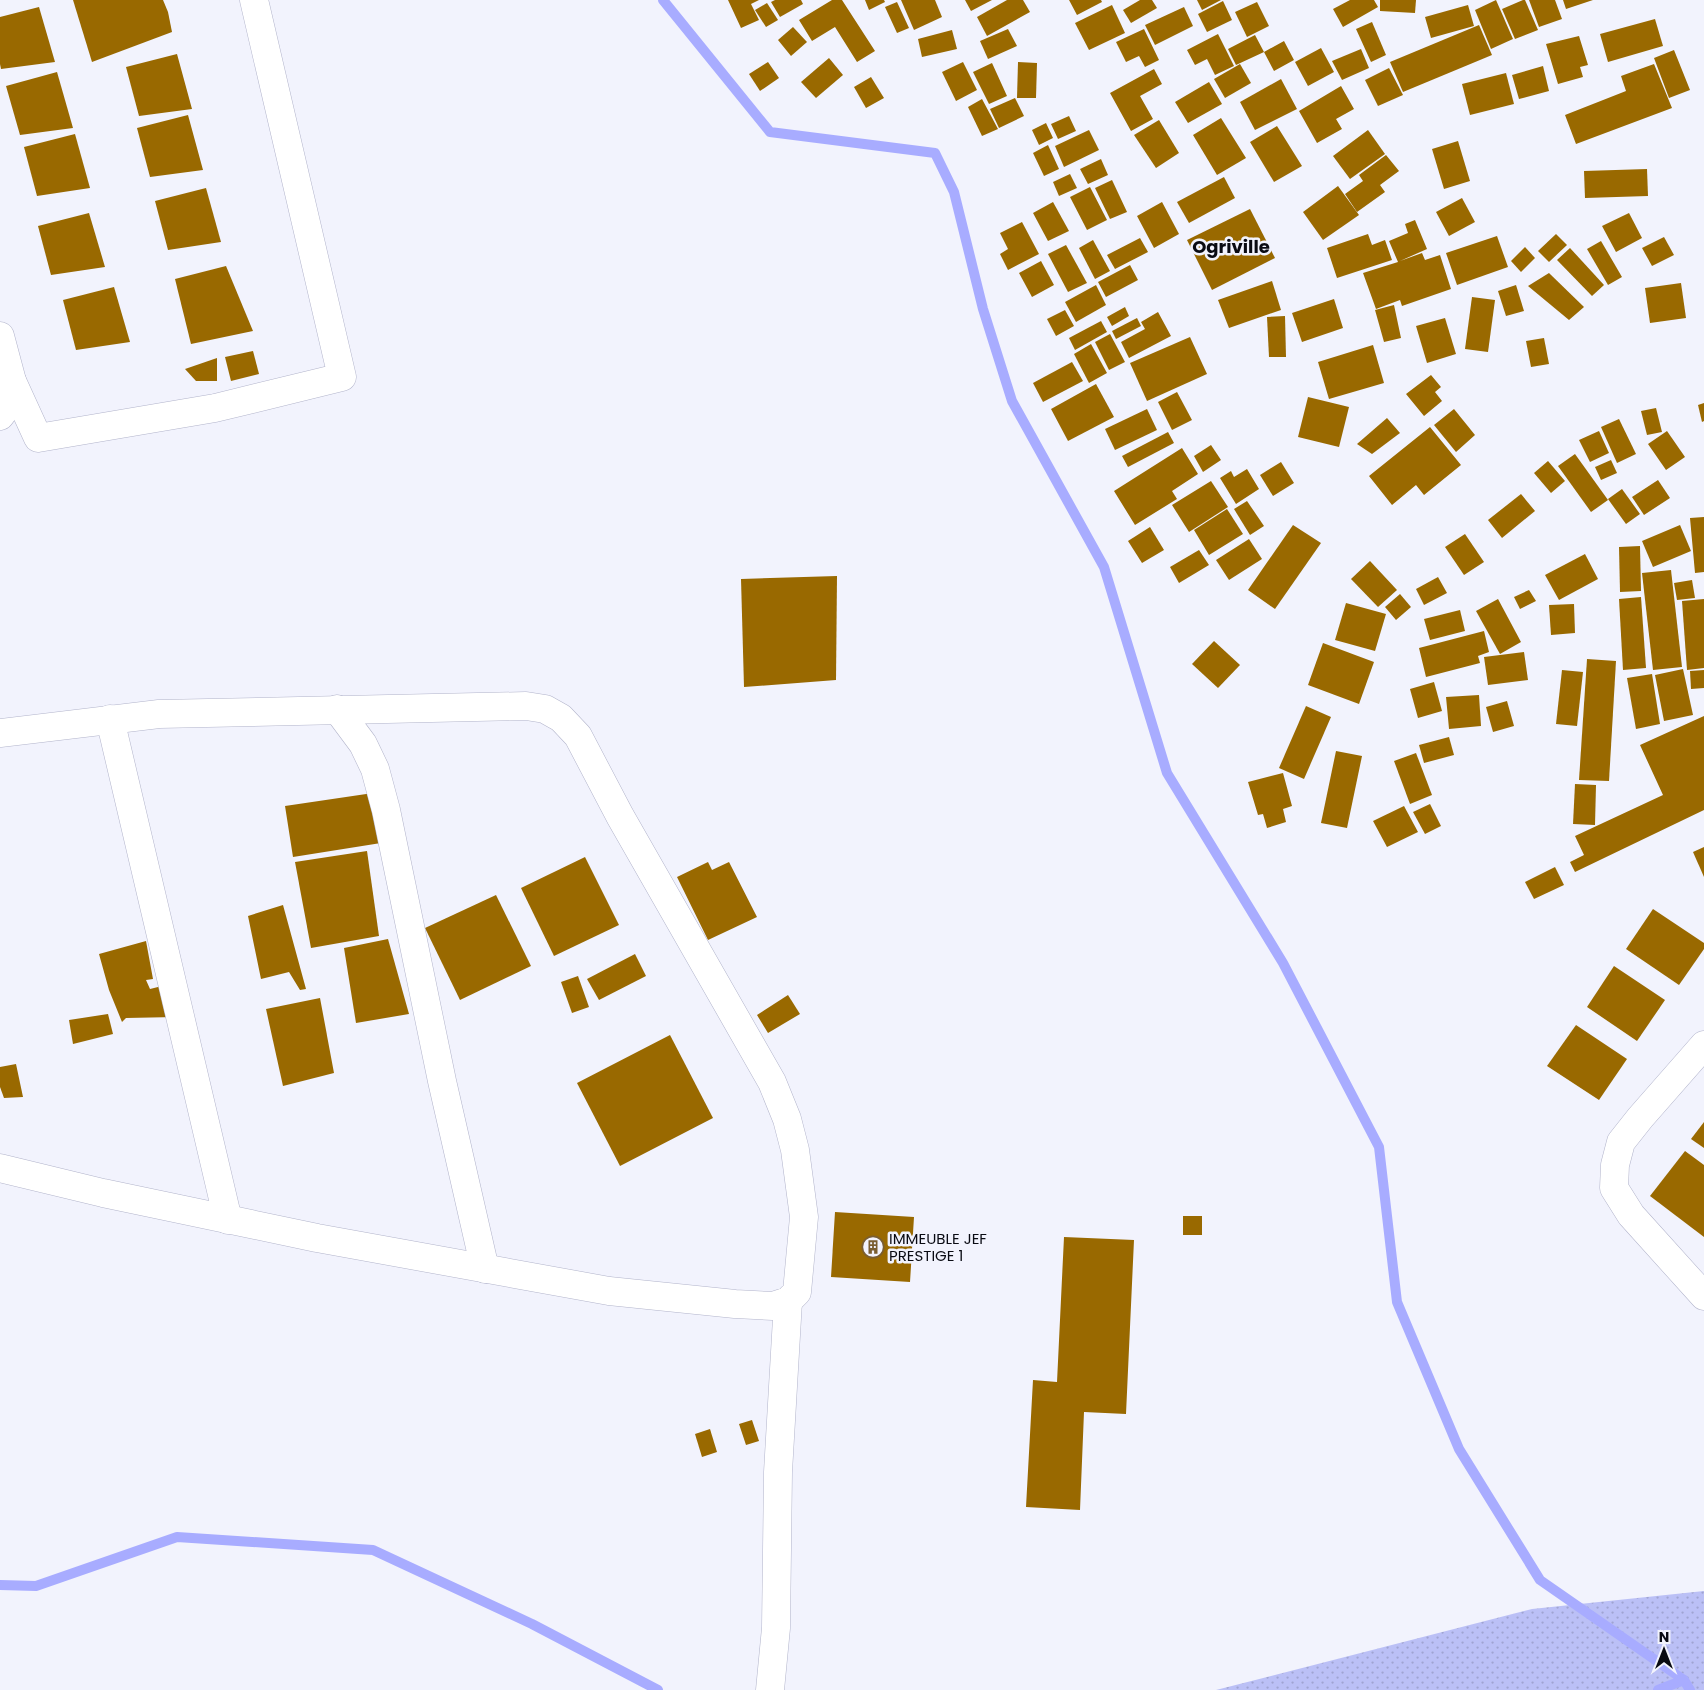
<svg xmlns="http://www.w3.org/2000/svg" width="1704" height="1690" font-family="Poppins,sans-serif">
  <defs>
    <pattern id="green-dots" width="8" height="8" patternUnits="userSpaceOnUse" patternTransform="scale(1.25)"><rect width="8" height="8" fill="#bbc0f6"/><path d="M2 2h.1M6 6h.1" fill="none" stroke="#9fa4d2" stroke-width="1.8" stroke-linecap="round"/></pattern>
  </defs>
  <rect width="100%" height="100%" fill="#f2f3fd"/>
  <!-- green -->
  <polygon fill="url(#green-dots)" points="1704,1591 1704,1690 1216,1690 1532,1609"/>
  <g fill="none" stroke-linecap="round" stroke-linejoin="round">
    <!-- stream -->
    <g stroke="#a8acff" stroke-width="10">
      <polyline points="663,0 770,132 935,153 954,192 983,309 1012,401 1104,567 1167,773 1283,963 1379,1147 1397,1302 1459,1449 1540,1580 1684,1680"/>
      <polyline points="0,1585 36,1586 177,1537 373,1550 532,1624 658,1690"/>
      <polyline points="1658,1690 1684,1680 1690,1690"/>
    </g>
  </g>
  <!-- building -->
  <g fill="#996900">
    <polygon points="73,0 163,0 168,12 172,32 92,62"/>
    <polygon points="728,0 759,0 751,4 759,20 741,28"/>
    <polygon points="775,0 801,0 803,4 780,17 771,2"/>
    <polygon points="832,0 842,0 875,51 857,62 835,27 812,41 799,20"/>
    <polygon points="865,0 884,0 885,2 869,10"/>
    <polygon points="901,0 935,0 942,17 914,30"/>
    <polygon points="965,0 992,0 971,11"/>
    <polygon points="1007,0 1023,0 1030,12 987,36 977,17"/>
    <polygon points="1069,0 1101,0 1102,2 1077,15"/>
    <polygon points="1140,0 1152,0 1157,8 1131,23 1123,10"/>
    <polygon points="1197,0 1221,0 1202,10"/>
    <polygon points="1350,0 1374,0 1378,7 1343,27 1333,9"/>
    <polygon points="1380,0 1416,0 1415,13 1380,11"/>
    <polygon points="1496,0 1513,39 1491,49 1475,10"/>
    <polygon points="1523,0 1525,0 1538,30 1515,39 1502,9"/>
    <polygon points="1529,0 1555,0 1562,19 1539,27"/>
    <polygon points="1563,0 1593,0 1566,9"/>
    <polygon points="1223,1 1232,20 1207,32 1198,14"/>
    <polygon points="897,2 909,28 897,33 885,7"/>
    <polygon points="1257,2 1269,26 1247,37 1235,12"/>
    <polygon points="767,3 778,20 766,27 755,10"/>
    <polygon points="1112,5 1125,33 1089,50 1075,23"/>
    <polygon points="1468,5 1474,26 1431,38 1425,17"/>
    <polygon points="39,7 55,62 1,69 0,64 0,17"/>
    <polygon points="1184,7 1193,26 1155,45 1145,25"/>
    <polygon points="1655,19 1663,46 1608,62 1600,34"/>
    <polygon points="1372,22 1386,55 1371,62 1356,29"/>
    <polygon points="1479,25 1492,55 1403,92 1390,62"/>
    <polygon points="793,27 807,42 791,56 778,40"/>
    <polygon points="1008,29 1017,46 988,59 980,41"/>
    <polygon points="1144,29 1159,60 1145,67 1139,56 1126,62 1116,42"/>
    <polygon points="952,30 957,49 922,57 918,39"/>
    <polygon points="1218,34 1234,66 1215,75 1207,59 1195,65 1187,50"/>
    <polygon points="1255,35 1264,52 1284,41 1294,60 1274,71 1264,52 1236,65 1228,49"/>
    <polygon points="1579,36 1588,65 1580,67 1583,77 1558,84 1546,44"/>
    <polygon points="1321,48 1334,72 1308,86 1295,62"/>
    <polygon points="1361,49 1369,68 1342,80 1332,61"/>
    <polygon points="1674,50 1690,90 1669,98 1654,58"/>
    <polygon points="177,54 192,109 139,116 126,67"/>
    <polygon points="829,58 843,75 816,98 801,82"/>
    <polygon points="768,62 779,78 760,91 749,74"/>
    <polygon points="963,62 977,90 956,101 942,72"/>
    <polygon points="1018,62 1037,63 1036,98 1017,98"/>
    <polygon points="992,63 1007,96 989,104 973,72"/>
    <polygon points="1240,64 1251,83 1225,98 1214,79"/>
    <polygon points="1654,64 1672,108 1576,144 1565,115 1626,91 1621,76"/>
    <polygon points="1543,66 1549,91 1519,99 1512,75"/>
    <polygon points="1389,68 1403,95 1378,106 1365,80"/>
    <polygon points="1154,69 1162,84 1140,96 1153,119 1131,131 1110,93"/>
    <polygon points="57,72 73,128 20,135 6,86"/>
    <polygon points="1506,73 1514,104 1470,115 1462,84"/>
    <polygon points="871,77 884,98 866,108 854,87"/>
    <polygon points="1281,79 1297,109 1255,130 1240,102"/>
    <polygon points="1209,82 1222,104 1188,123 1175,102"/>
    <polygon points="1341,86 1354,109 1336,119 1342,129 1317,143 1299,111"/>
    <polygon points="1015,98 1024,116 999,128 990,109"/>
    <polygon points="982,99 998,129 982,136 968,107"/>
    <polygon points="188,115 203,170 150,177 137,128"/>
    <polygon points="1069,116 1076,131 1058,139 1051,124"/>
    <polygon points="1221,118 1246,158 1217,175 1193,135"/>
    <polygon points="1159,120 1179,153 1156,168 1134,135"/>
    <polygon points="1046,123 1053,138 1039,145 1032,130"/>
    <polygon points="1277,126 1302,166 1274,182 1250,142"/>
    <polygon points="1089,130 1099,150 1064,167 1055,146"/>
    <polygon points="1368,130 1385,154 1350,179 1333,156"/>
    <polygon points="75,134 90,188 37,196 24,147"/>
    <polygon points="1458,141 1470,181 1444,189 1432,149"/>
    <polygon points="1048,145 1059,169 1044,176 1033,153"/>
    <polygon points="1386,155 1399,171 1380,185 1385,192 1357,212 1345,194 1363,181 1359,175"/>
    <polygon points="1101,159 1108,175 1088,184 1080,169"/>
    <polygon points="1647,169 1648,196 1585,198 1584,171"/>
    <polygon points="1070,174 1077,188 1059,196 1053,182"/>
    <polygon points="1224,177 1235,198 1189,223 1177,202"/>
    <polygon points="1112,180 1127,212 1110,219 1095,188"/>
    <polygon points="1338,186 1359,215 1323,240 1303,212"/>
    <polygon points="1090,187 1107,220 1087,230 1070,197"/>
    <polygon points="206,188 221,242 168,250 155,201"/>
    <polygon points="1462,198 1475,222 1449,236 1436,212"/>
    <polygon points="1053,202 1069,231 1048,241 1033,213"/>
    <polygon points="1162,202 1179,234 1154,248 1137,216"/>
    <polygon points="1250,209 1275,258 1212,290 1187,240"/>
    <polygon points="89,213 105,267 51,275 38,226"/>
    <polygon points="1629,213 1642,238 1616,252 1602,226"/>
    <polygon points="1415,220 1427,249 1400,261 1422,253 1425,260 1440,255 1451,289 1402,306 1400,300 1376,309 1363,273 1398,262 1389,241 1408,233 1405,224"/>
    <polygon points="1022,222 1039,254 1008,270 1000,254 1008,249 1000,233"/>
    <polygon points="1368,234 1372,245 1385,240 1392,260 1337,278 1327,248"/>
    <polygon points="1556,234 1567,245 1549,262 1538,251"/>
    <polygon points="1497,236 1508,267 1457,285 1446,253"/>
    <polygon points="1664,237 1674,255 1652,266 1642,248"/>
    <polygon points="1140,238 1148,252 1115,269 1107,255"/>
    <polygon points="1093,240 1110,271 1095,279 1079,248"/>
    <polygon points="1601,241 1622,277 1608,285 1587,249"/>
    <polygon points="1066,245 1087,283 1068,292 1048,254"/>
    <polygon points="1525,247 1535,258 1521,272 1511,261"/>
    <polygon points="1570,248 1604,285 1592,296 1557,260"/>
    <polygon points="1041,261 1054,285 1032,297 1019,273"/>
    <polygon points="1130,265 1138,280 1106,297 1098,282"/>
    <polygon points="226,266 253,331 191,344 175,279"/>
    <polygon points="1549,273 1584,307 1569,320 1528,286"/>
    <polygon points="1272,281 1281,310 1229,328 1218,300"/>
    <polygon points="1681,283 1686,318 1650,323 1645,288"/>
    <polygon points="1096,285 1106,305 1076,322 1065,302"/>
    <polygon points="1516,285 1524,311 1506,316 1498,291"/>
    <polygon points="114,287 130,342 76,350 63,300"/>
    <polygon points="1472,297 1495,300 1488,352 1465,349"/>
    <polygon points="1334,299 1343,328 1302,342 1292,313"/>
    <polygon points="1394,305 1401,338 1384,342 1375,310"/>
    <polygon points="1125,307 1129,316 1112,326 1107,317"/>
    <polygon points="1065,310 1074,326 1056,336 1047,319"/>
    <polygon points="1158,312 1171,336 1129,358 1121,342 1145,329 1141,322"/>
    <polygon points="1285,316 1286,357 1269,357 1267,317"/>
    <polygon points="1137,318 1141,326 1116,339 1112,331"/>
    <polygon points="1445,318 1456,354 1427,363 1416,326"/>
    <polygon points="1101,321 1107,332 1075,350 1069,338"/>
    <polygon points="1110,334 1125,362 1109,370 1095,342"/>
    <polygon points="1190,337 1207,374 1147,401 1130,363"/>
    <polygon points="1544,338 1549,364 1531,367 1526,341"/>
    <polygon points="1091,344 1107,373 1089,383 1074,354"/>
    <polygon points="1373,345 1384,383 1329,399 1318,362"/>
    <polygon points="253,351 259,374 231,381 225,357"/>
    <polygon points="217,358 217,381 196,381 185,369"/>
    <polygon points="1072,362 1083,381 1043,402 1033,383"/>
    <polygon points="1431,375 1441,387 1435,392 1442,401 1424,416 1406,394"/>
    <polygon points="1096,384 1114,417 1068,441 1051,409"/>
    <polygon points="1177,392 1192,420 1172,430 1158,402"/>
    <polygon points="1308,397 1349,407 1339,447 1298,437"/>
    <polygon points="1704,403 1704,421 1702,422 1698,405"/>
    <polygon points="1656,408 1662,432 1647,435 1641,411"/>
    <polygon points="1147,409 1157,430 1115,450 1105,429"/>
    <polygon points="1454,409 1475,435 1456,452 1434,425"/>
    <polygon points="1387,418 1400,433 1372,454 1357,444"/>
    <polygon points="1619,419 1636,454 1617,463 1601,427"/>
    <polygon points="1430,427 1461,465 1424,495 1416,485 1392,505 1369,476"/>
    <polygon points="1599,431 1609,453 1590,462 1579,440"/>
    <polygon points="1667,431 1685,457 1666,470 1648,444"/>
    <polygon points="1168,432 1174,443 1128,467 1122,456"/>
    <polygon points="1211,445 1221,460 1203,472 1194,456"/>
    <polygon points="1182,448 1198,474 1172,491 1177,499 1135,525 1114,491"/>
    <polygon points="1575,454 1608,500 1591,512 1558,466"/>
    <polygon points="1611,460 1617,473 1601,480 1595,467"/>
    <polygon points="1548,461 1565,481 1551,493 1534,473"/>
    <polygon points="1281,462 1294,483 1273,496 1260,475"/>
    <polygon points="1247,469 1259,489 1236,504 1220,478 1231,471 1234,477"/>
    <polygon points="1658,480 1670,498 1644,515 1632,497"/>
    <polygon points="1211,481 1228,507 1189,532 1172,505"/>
    <polygon points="1622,489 1640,514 1626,524 1608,499"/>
    <polygon points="1521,494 1535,511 1502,538 1488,520"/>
    <polygon points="1247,501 1264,526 1250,535 1234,509"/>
    <polygon points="1227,509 1243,534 1209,555 1194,530"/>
    <polygon points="1704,517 1704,572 1695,573 1690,518"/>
    <polygon points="1293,525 1321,543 1275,609 1248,590"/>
    <polygon points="1680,525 1691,551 1653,567 1642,541"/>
    <polygon points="1150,527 1164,550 1142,563 1128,541"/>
    <polygon points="1465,534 1484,562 1464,575 1445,547"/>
    <polygon points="1249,539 1262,559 1229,580 1216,560"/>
    <polygon points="1640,546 1641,591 1620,592 1619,547"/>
    <polygon points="1199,550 1209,565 1179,583 1170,567"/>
    <polygon points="1585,554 1598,579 1559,600 1545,575"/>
    <polygon points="1370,561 1397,590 1378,607 1351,579"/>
    <polygon points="1671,570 1682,667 1653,670 1642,573"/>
    <polygon points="837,576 836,680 744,687 741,579"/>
    <polygon points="1438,577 1447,593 1424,605 1416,589"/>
    <polygon points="1692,580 1695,598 1677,600 1674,583"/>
    <polygon points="1529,590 1536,601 1520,609 1514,597"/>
    <polygon points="1400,594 1411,607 1396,620 1385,607"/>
    <polygon points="1641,597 1646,668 1623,670 1619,599"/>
    <polygon points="1498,599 1521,642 1500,654 1476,611"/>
    <polygon points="1704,599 1704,668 1687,670 1682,601"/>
    <polygon points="1346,603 1386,614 1375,651 1335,640"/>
    <polygon points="1574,604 1575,633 1551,635 1549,605"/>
    <polygon points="1460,610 1465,631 1430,640 1424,619"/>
    <polygon points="1484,631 1489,652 1478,656 1480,663 1426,677 1419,648"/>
    <polygon points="1214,641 1240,665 1218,688 1192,664"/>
    <polygon points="1323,643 1374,662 1359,704 1308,685"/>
    <polygon points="1524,652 1528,680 1488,685 1484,657"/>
    <polygon points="1587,659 1616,661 1609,781 1579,780"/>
    <polygon points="1683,669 1693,715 1664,721 1655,675"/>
    <polygon points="1562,670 1583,672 1577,726 1556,724"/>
    <polygon points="1704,670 1704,688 1691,689 1690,671"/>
    <polygon points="1652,674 1660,724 1636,729 1627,678"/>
    <polygon points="1434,682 1442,711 1418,718 1410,689"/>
    <polygon points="1479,695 1481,726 1449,729 1446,697"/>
    <polygon points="1507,701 1514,726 1493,732 1486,707"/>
    <polygon points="1306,706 1331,717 1304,779 1279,768"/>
    <polygon points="1704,716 1704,810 1575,872 1570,862 1584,855 1575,836 1663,795 1640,745"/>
    <polygon points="1449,737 1454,755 1424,763 1419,745"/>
    <polygon points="1336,751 1362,756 1347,828 1321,823"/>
    <polygon points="1416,753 1432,795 1410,804 1394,761"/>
    <polygon points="1283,773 1292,806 1283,809 1286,822 1267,828 1263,814 1258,815 1248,782"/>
    <polygon points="1575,784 1596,785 1595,825 1573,824"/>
    <polygon points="373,793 381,843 293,857 285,806"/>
    <polygon points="1430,804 1441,826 1425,834 1413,812"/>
    <polygon points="1404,806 1418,832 1387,847 1373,821"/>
    <polygon points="1704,847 1704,877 1693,852"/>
    <polygon points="367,851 379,936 311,948 295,862"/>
    <polygon points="585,857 619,925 554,956 521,888"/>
    <polygon points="708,862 712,870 729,862 757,917 708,940 677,877"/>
    <polygon points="1555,867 1564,885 1534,899 1525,882"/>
    <polygon points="496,895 531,966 460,1000 425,928"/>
    <polygon points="283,905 306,989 300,990 289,972 261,979 248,916"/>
    <polygon points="1653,909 1704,943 1704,949 1679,985 1626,949"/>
    <polygon points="388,939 409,1014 356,1023 344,948"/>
    <polygon points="146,941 153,979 146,980 150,989 170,984 176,1017 126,1018 122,1022 109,990 99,954"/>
    <polygon points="635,954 646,976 599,1000 587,979"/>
    <polygon points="1614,966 1665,1000 1637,1041 1587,1007"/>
    <polygon points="578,976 589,1007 572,1013 561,982"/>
    <polygon points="788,995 800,1014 768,1033 757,1015"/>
    <polygon points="320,998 334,1073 283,1086 266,1009"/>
    <polygon points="108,1014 113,1034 73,1044 69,1020"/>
    <polygon points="1576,1025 1627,1059 1599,1100 1547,1066"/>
    <polygon points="670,1035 713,1118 620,1166 577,1083"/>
    <polygon points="16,1064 23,1097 4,1098 0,1087 0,1067"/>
    <polygon points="1704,1122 1704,1148 1691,1139"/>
    <polygon points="1685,1151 1704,1165 1704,1237 1650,1196"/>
    <polygon points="835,1212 914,1217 910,1282 831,1277"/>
    <rect x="1183" y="1216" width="19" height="19"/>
    <polygon points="1064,1237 1134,1240 1126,1414 1084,1412 1080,1510 1026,1507 1033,1380 1057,1382"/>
    <polygon points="752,1420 759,1441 746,1445 739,1424"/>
    <polygon points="710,1429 717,1452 702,1457 695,1434"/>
  </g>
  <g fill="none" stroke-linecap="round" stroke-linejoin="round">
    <!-- minor casing -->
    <g stroke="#b2b4cb" stroke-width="29">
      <g id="minor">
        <polyline points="0,336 12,381 38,438 215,408 342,377 254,0"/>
        <polyline points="0,416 7,407 12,381"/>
        <polyline points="337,709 363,744 375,769 386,810 442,1081 485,1269"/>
        <polyline points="110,719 228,1220"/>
        <polyline points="0,733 159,714 526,706 545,709 561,718 578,736 620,816 772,1082 787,1119 795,1150 804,1217 797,1292 788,1301 773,1306 735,1304 609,1291 317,1238 103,1193 0,1168"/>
        <polyline points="1704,1045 1640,1118 1621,1142 1615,1165 1614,1188 1631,1215 1704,1296"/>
        <polyline points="770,1690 776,1628 778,1472 788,1301"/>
      </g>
    </g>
    <!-- minor -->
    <use href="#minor" stroke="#fff" stroke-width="28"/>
  </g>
  <!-- icons -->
  <defs>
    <g id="building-ring" transform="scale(1.125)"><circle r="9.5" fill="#f2f3fd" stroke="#7a5e31" stroke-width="1.5"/><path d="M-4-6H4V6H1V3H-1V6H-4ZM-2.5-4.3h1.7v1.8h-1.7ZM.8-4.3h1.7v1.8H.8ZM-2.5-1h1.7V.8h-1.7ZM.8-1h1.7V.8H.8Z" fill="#7a5e31"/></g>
  </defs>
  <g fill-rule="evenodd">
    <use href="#building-ring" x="873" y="1247"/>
  </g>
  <g text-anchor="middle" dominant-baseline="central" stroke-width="5" stroke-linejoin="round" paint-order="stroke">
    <!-- poi labels -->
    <g font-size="15" fill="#0a0b13" stroke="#f2f3fd" text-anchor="start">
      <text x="889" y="1238">IMMEUBLE JEF<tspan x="889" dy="17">PRESTIGE 1</tspan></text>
    </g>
    <!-- quarter labels -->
    <g font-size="18" font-weight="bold" fill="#0a0b13" stroke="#f2f3fd">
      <text x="1231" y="246">Ogriville</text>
    </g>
  </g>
  <!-- north arrow -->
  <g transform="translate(1664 1650)" stroke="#f2f3fd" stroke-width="4" paint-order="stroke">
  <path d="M0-4L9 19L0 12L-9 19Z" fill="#0a0b13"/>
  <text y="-8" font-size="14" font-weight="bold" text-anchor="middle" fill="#0a0b13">N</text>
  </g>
</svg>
